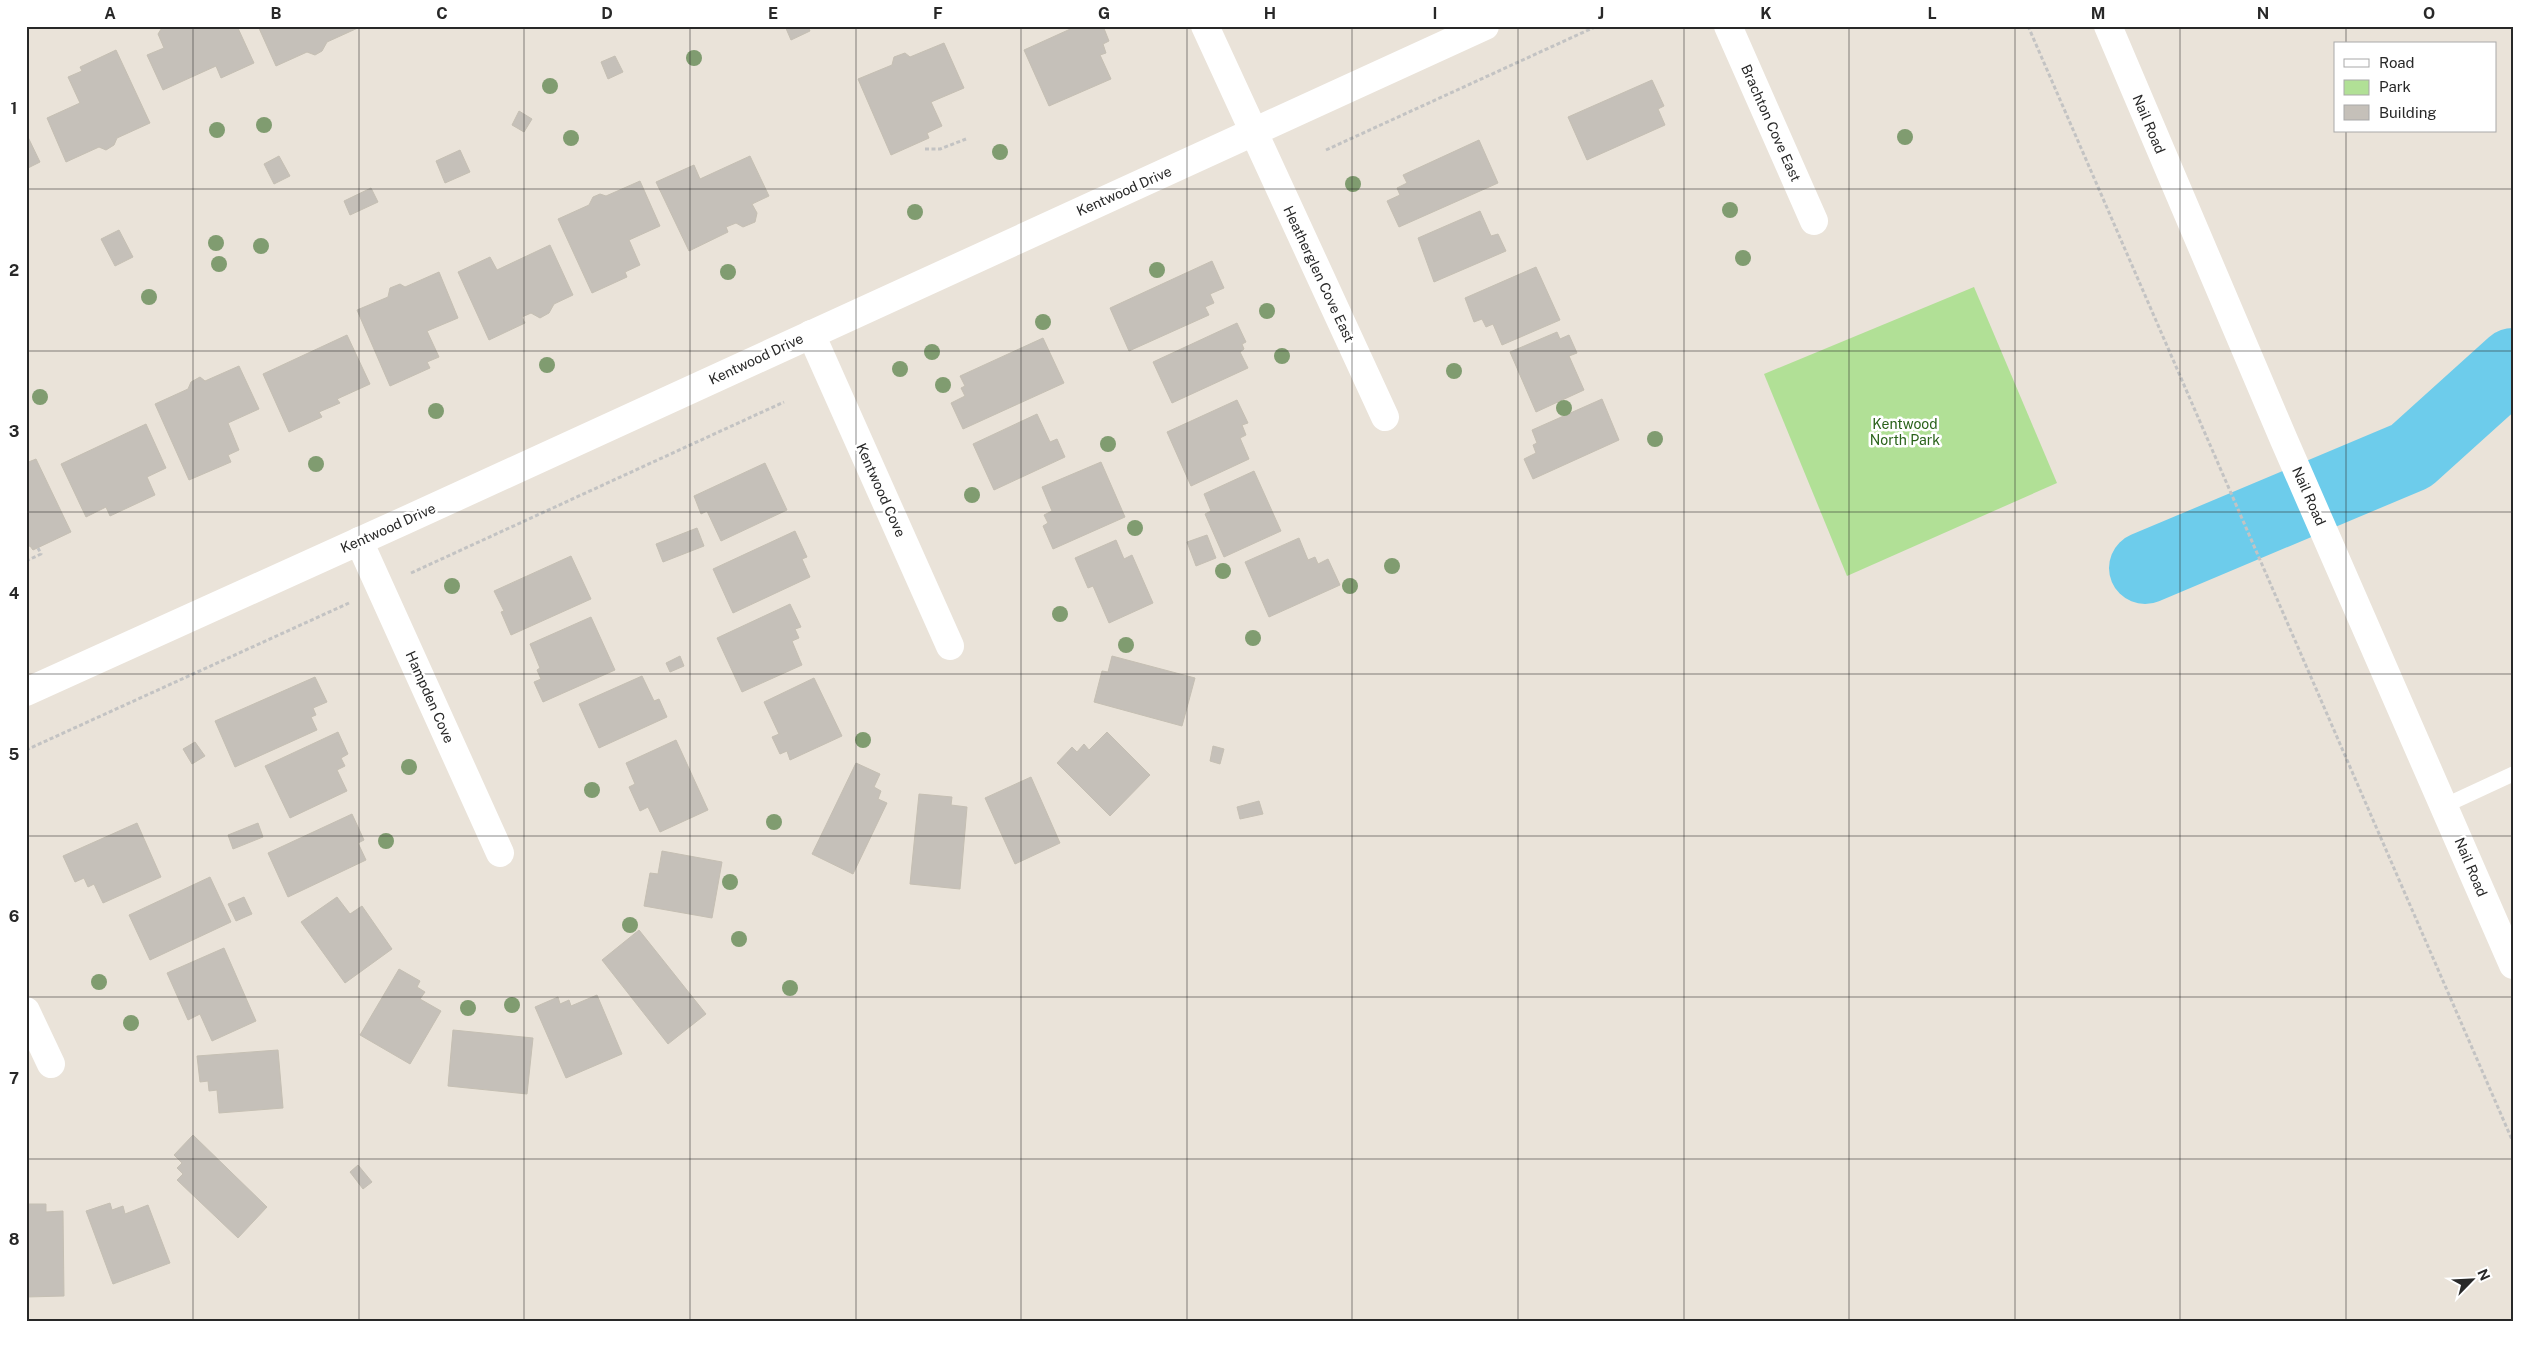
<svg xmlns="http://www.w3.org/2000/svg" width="2539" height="1348" font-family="'Public Sans',sans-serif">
  <rect width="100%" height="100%" fill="#eae3d9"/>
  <!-- green -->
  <polygon fill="#b1e096" points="1974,287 2057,483 1847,576 1764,374"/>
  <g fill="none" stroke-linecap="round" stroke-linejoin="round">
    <!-- river -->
    <polyline stroke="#6dcceb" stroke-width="72" points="2145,568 2411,456 2513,364"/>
  </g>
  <!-- building -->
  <g fill="#c5c0b9" stroke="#c5bfb3">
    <polygon points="163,26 237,26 254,63 221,78 216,66 163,90 147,55 164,48 158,34"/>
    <polygon points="258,26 360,26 360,27 327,42 322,51 315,55 307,52 276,66"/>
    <polygon points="785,26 808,26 810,31 791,40"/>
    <polygon points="1077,26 1103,26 1109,41 1103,44 1106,53 1100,55 1111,79 1049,106 1024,50"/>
    <polygon points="944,43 964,88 931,102 942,126 927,133 929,138 891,155 858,79 892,65 894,57 905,53 910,57"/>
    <polygon points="116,50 150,123 117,138 114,145 106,150 99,147 66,162 47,118 80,103 68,77 82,71 80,67"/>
    <polygon points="615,56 623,72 608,79 601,62"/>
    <polygon points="1652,80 1664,106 1658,109 1665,125 1587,160 1568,117"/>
    <polygon points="519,111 532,119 524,132 512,125"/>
    <polygon points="26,133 40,162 26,169"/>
    <polygon points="1479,140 1498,183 1399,227 1387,201 1400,195 1397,188 1407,183 1403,175"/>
    <polygon points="460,150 470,172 445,183 436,161"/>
    <polygon points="279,156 290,176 274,184 264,164"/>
    <polygon points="750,156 769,196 752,204 757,213 755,222 743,227 736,223 726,227 728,232 689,251 656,182 694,165 700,179"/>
    <polygon points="640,181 660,226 629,240 640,265 625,272 627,277 592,293 558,219 589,205 593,197 600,194 606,196"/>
    <polygon points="371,188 378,202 350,215 344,201"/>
    <polygon points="1480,211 1491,236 1498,234 1506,251 1434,282 1418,238"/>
    <polygon points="119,230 133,257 115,266 101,239"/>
    <polygon points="550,245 573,295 554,304 549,313 540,318 531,313 522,317 525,323 489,340 458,272 490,257 497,270"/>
    <polygon points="1212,261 1224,288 1210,294 1214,303 1205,307 1209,315 1129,351 1110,308"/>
    <polygon points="1536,267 1560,320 1502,345 1493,324 1486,327 1482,319 1474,322 1465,298"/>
    <polygon points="439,272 458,318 427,331 439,357 427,362 430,368 390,386 357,310 388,297 390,288 400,284 405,287"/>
    <polygon points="1237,323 1246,342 1242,344 1244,349 1240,352 1248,368 1172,403 1153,362"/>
    <polygon points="1557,332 1560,339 1569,335 1577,353 1569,356 1584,390 1536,412 1510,352"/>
    <polygon points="347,335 370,384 337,399 340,403 319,412 322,417 289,432 263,374"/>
    <polygon points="1043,338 1064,383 963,429 951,403 965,396 961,388 965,386 960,376"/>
    <polygon points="239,366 259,409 228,423 239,450 228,455 231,462 189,480 155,404 188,389 191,382 200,377 205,381"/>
    <polygon points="1602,399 1619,440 1533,479 1524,459 1536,453 1533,445 1537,443 1532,430"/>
    <polygon points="1237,400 1248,423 1242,425 1246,435 1240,438 1249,459 1191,486 1167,432"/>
    <polygon points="1037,414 1050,442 1057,439 1065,457 994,490 973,444"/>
    <polygon points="146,424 166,468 147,477 155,495 110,516 106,507 86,517 61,464"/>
    <polygon points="36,459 71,532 33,550 30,546 26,547 26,463"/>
    <polygon points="1101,462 1125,517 1053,549 1043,526 1048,523 1044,515 1052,511 1042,487"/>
    <polygon points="765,463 787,510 721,541 707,511 701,514 694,496"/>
    <polygon points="1254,471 1281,531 1224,557 1205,514 1211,511 1204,494"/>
    <polygon points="697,528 704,546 663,562 656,544"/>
    <polygon points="795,531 807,557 802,559 810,577 733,613 713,569"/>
    <polygon points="1207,535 1216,558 1196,566 1187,542"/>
    <polygon points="1299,538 1308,560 1315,557 1318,564 1328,559 1340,585 1269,617 1245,562"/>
    <polygon points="1116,540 1124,559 1132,555 1153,603 1109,623 1093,586 1088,588 1075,558"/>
    <polygon points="571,556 591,599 511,635 501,612 504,611 494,591"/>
    <polygon points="790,604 801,627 795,629 799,638 792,641 802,665 742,692 717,638"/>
    <polygon points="591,617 615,670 543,702 534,682 541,679 537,670 540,668 530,644"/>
    <polygon points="680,656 684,666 670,672 666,663"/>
    <polygon points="1112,656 1195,678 1182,726 1094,702 1102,671 1108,672"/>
    <polygon points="642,676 654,701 659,699 667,717 599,748 579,704"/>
    <polygon points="315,677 327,702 313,708 316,715 311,717 317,730 235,767 215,721"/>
    <polygon points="814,678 842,736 790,760 787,751 780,754 772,737 779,734 764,702"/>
    <polygon points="338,732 348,754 341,758 345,766 337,770 347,791 290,818 265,766"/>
    <polygon points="1107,732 1150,775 1110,816 1057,763 1072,747 1077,752 1084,744 1089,750"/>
    <polygon points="676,740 708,810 660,832 648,807 640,811 629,787 635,784 626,763"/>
    <polygon points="195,742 205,756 192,764 183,749"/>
    <polygon points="1213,746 1224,749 1220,764 1210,761"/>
    <polygon points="856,763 880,774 874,787 881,791 878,799 887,803 853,874 812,854"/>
    <polygon points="1031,777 1060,843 1015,864 985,798"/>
    <polygon points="919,794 952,797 951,805 967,807 960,889 910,884"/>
    <polygon points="1259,801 1263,814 1240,819 1237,807"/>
    <polygon points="352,814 364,840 358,843 366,860 288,897 268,853"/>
    <polygon points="137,823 161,877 103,903 94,884 88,887 84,878 75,882 63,856"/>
    <polygon points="258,823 263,837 233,849 228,835"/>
    <polygon points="662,851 722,862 712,918 644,906 650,873 658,874"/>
    <polygon points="210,877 231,922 150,960 129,915"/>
    <polygon points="244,897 252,914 236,921 228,904"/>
    <polygon points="337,897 350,914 362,906 392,949 345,983 301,922"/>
    <polygon points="639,930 706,1014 668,1044 602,960"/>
    <polygon points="224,948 256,1021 212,1041 200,1014 188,1020 167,973"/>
    <polygon points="399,969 420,981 417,987 425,992 420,999 441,1011 410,1064 360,1035"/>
    <polygon points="597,995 622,1054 566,1078 535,1007 558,997 560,1004 569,1000 571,1006"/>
    <polygon points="453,1030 533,1038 527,1094 448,1086"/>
    <polygon points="278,1050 283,1108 219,1113 217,1090 209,1091 208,1081 200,1082 197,1056"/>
    <polygon points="193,1135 267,1207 238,1238 177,1180 183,1174 177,1168 182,1163 174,1155"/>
    <polygon points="358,1165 372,1182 363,1189 350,1172"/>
    <polygon points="110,1203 112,1210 123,1206 125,1214 148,1205 170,1263 113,1284 86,1211"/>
    <polygon points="26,1204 46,1204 46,1212 63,1211 64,1296 26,1297"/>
  </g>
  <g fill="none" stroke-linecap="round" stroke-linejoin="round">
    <!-- path -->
    <g stroke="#c3c3c3" stroke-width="3" stroke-dasharray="4 2.5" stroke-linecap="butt">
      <polyline points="2028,26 2513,1142"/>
      <polyline points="925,149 940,149 966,139"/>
      <polyline points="1326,150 1597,26"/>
      <polyline points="26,561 41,554 38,548"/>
      <polyline points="411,573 784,402"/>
      <polyline points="26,750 349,603"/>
    </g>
    <!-- service -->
    <polyline stroke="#fff" stroke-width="15" points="2444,806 2513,774"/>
    <!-- minor -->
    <g stroke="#fff" stroke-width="28">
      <polyline points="1205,26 1385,417"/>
      <polyline points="1728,26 1814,221"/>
      <polyline points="811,334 950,646"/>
      <polyline points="359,541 500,853"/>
      <polyline points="26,692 406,520 1485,26"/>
      <polyline points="26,1011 51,1064"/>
    </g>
    <!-- tertiary -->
    <polyline stroke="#fff" stroke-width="28" points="2108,26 2284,440 2513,965"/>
  </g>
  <!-- trees -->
  <g fill="#809c70">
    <circle cx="694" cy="58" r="8"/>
    <circle cx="550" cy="86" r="8"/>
    <circle cx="264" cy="125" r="8"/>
    <circle cx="217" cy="130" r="8"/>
    <circle cx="1905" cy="137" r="8"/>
    <circle cx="571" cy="138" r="8"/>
    <circle cx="1000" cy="152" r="8"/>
    <circle cx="1353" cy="184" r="8"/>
    <circle cx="1730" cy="210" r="8"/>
    <circle cx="915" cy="212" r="8"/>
    <circle cx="216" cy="243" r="8"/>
    <circle cx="261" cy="246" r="8"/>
    <circle cx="1743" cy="258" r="8"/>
    <circle cx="219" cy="264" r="8"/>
    <circle cx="1157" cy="270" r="8"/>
    <circle cx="728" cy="272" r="8"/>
    <circle cx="149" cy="297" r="8"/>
    <circle cx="1267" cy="311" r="8"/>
    <circle cx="1043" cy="322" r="8"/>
    <circle cx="932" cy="352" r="8"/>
    <circle cx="1282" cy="356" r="8"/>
    <circle cx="547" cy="365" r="8"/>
    <circle cx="900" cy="369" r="8"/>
    <circle cx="1454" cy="371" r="8"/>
    <circle cx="943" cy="385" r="8"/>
    <circle cx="40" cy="397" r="8"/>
    <circle cx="1564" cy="408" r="8"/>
    <circle cx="436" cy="411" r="8"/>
    <circle cx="1655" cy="439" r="8"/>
    <circle cx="1108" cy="444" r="8"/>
    <circle cx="316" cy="464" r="8"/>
    <circle cx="972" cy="495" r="8"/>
    <circle cx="1135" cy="528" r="8"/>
    <circle cx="1392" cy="566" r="8"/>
    <circle cx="1223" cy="571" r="8"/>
    <circle cx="452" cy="586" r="8"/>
    <circle cx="1350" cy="586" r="8"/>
    <circle cx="1060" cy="614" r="8"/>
    <circle cx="1253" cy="638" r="8"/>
    <circle cx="1126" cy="645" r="8"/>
    <circle cx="863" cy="740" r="8"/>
    <circle cx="409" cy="767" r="8"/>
    <circle cx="592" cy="790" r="8"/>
    <circle cx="774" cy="822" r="8"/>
    <circle cx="386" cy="841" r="8"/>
    <circle cx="730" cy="882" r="8"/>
    <circle cx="630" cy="925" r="8"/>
    <circle cx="739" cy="939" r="8"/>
    <circle cx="99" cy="982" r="8"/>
    <circle cx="790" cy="988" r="8"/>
    <circle cx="512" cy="1005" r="8"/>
    <circle cx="468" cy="1008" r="8"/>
    <circle cx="131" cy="1023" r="8"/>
  </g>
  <!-- grid -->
  <path fill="none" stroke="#282828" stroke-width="1" stroke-opacity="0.55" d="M193 26V1322M359 26V1322M524 26V1322M690 26V1322M856 26V1322M1021 26V1322M1187 26V1322M1352 26V1322M1518 26V1322M1684 26V1322M1849 26V1322M2015 26V1322M2180 26V1322M2346 26V44M2346 131V1322M26 189H2513M26 351H2513M26 512H2513M26 674H2513M26 836H2513M26 997H2513M26 1159H2513"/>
  <g text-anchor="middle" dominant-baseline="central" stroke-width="5" stroke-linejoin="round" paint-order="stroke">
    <!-- street labels -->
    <g font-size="14" fill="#282828" stroke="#fff">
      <text transform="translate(1771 123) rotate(66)">Brachton Cove East</text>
      <text transform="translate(2149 124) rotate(67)">Nail Road</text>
      <text transform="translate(1124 191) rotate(-24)">Kentwood Drive</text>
      <text transform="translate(1319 274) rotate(65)">Heatherglen Cove East</text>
      <text transform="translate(756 359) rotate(-25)">Kentwood Drive</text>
      <text transform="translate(881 490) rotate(66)">Kentwood Cove</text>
      <text transform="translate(2309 496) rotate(66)">Nail Road</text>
      <text transform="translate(388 528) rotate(-24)">Kentwood Drive</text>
      <text transform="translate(430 697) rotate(66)">Hampden Cove</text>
      <text transform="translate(2471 867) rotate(67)">Nail Road</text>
    </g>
    <!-- park labels -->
    <g font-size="14" fill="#2a621a" stroke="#fff">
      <text x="1905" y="424">Kentwood<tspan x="1905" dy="16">North Park</tspan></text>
    </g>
  </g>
  <!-- border -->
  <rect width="2539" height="1348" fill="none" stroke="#ffffff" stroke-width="55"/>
  <!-- legend -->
  <rect x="2334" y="42" width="162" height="90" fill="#ffffff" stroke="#a9a9a9"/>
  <rect x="2344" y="59" width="25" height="8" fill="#ffffff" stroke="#a9a9a9"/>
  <text x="2379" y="68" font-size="15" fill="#282828">Road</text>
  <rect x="2344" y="80" width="25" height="15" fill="#b1e096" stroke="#a9a9a9"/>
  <text x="2379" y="92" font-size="15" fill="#282828">Park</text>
  <rect x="2344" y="105" width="25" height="15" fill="#c5c0b9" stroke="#a9a9a9"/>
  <text x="2379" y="118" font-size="15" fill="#282828">Building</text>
  <!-- north arrow -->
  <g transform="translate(2472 1280) rotate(66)" stroke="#ffffff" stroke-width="4" paint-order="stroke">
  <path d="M0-4L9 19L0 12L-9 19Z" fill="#282828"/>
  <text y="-8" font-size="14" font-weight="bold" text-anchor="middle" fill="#282828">N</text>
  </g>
  <rect x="28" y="28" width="2484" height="1292" fill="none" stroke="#282828" stroke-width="2"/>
  <g font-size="16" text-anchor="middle" font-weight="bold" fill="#282828">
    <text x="110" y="19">A</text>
    <text x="276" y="19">B</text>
    <text x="442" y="19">C</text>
    <text x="607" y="19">D</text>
    <text x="773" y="19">E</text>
    <text x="938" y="19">F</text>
    <text x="1104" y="19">G</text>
    <text x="1270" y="19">H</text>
    <text x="1435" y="19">I</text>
    <text x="1601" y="19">J</text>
    <text x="1766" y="19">K</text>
    <text x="1932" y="19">L</text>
    <text x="2098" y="19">M</text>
    <text x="2263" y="19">N</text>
    <text x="2429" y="19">O</text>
    <text x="14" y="114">1</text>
    <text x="14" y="276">2</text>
    <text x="14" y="437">3</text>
    <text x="14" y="599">4</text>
    <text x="14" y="760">5</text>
    <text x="14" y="922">6</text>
    <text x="14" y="1084">7</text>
    <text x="14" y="1245">8</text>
  </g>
</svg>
